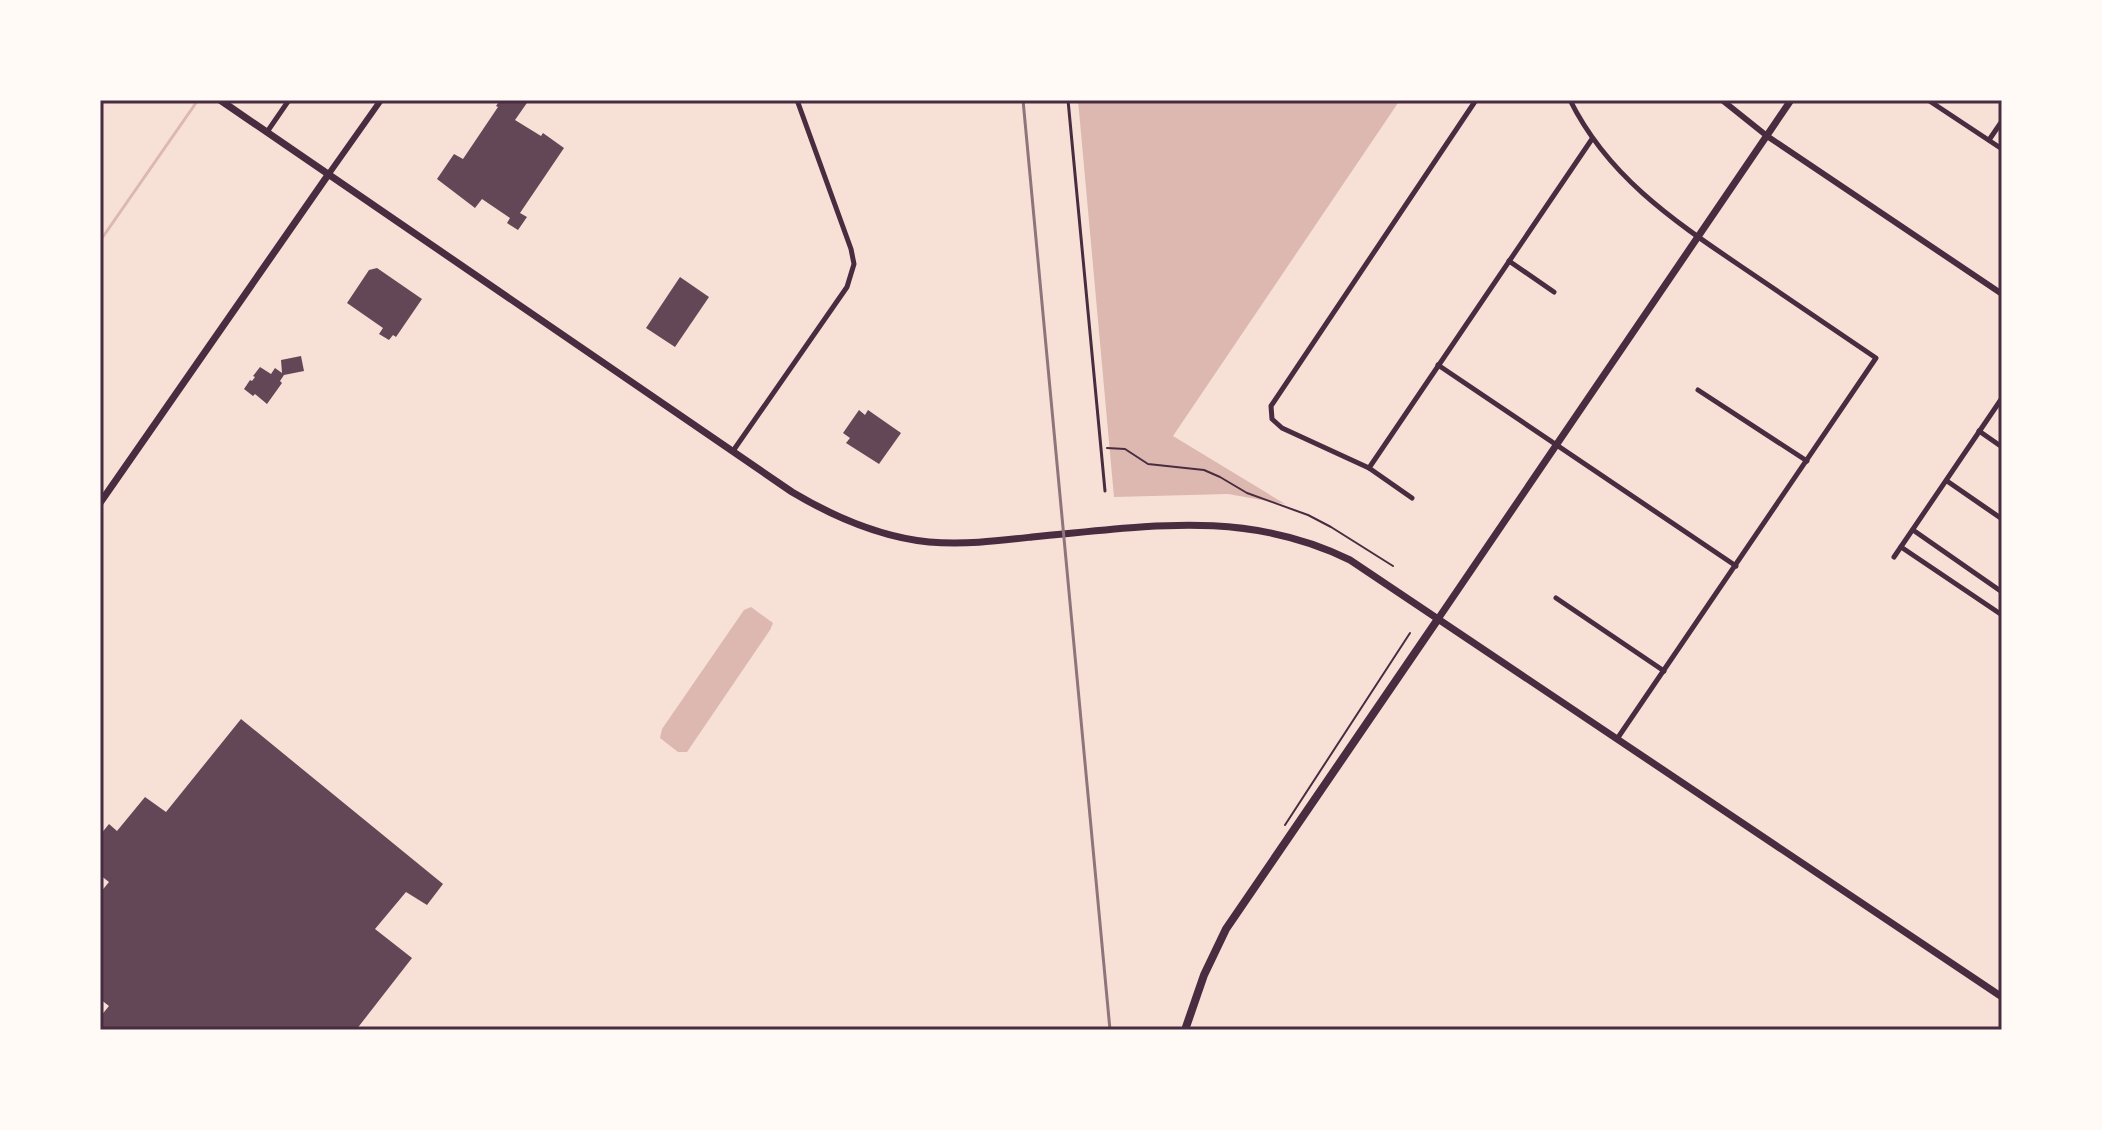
<svg xmlns="http://www.w3.org/2000/svg" width="2102" height="1130" font-family="'IBM Plex Sans',sans-serif">
  <rect width="100%" height="100%" fill="#f7e1d7"/>
  <!-- water -->
  <g fill="#dcb8b0">
    <polygon points="1078,100 1400,100 1173,436 1285,504 1228,494 1114,497"/>
    <polygon points="751,607 773,623 770,630 687,752 678,752 660,738 662,729 744,610"/>
  </g>
  <g fill="none" stroke-linecap="round" stroke-linejoin="round">
    <!-- stream -->
    <polyline stroke="#dcb8b0" stroke-width="3" points="100,241 198,100"/>
  </g>
  <!-- building -->
  <g fill="#644757">
    <polygon points="500,100 529,100 515,120 541,136 543,133 564,148 520,213 527,217 518,230 507,223 510,218 482,199 475,208 437,179 454,154 463,159 498,107 496,106"/>
    <polygon points="377,268 422,299 396,337 393,335 389,340 379,334 383,328 347,303 369,270"/>
    <polygon points="680,277 709,297 675,347 646,328"/>
    <polygon points="301,356 304,371 284,375 280,381 282,383 267,404 255,394 253,396 244,389 250,380 252,381 255,377 253,376 260,367 271,374 275,368 282,373 281,360"/>
    <polygon points="859,410 865,415 868,410 901,433 879,464 846,443 850,438 843,433"/>
    <polygon points="241,719 443,884 427,905 406,892 375,929 412,958 356,1030 100,1030 100,1017 109,1006 100,999 100,893 109,882 100,875 100,835 109,824 117,831 145,797 166,812"/>
  </g>
  <g fill="none" stroke-linecap="round" stroke-linejoin="round">
    <!-- path -->
    <g stroke="#4a2c40" stroke-width="2">
      <polyline points="1107,448 1125,449 1148,464 1204,470 1220,477 1247,493 1308,515 1331,527 1393,566"/>
      <polyline points="1285,825 1410,633"/>
    </g>
    <!-- service -->
    <polyline stroke="#4a2c40" stroke-width="3" points="1068,100 1105,491"/>
    <!-- minor -->
    <g stroke="#4a2c40" stroke-width="5">
      <path d="M1570 100C1607 175 1671 219 1739 265 1785 296 1831 327 1876 358L1617 739"/>
      <polyline points="1928,100 2002,149"/>
      <polyline points="100,102 102,100"/>
      <polyline points="267,132 289,100"/>
      <polyline points="1989,140 2002,121"/>
      <polyline points="1509,261 1554,292"/>
      <polyline points="1438,365 1736,566"/>
      <polyline points="1698,390 1807,461"/>
      <polyline points="1979,431 2002,447"/>
      <polyline points="733,451 847,287 854,264 851,249 797,100"/>
      <polyline points="1369,468 1592,139"/>
      <polyline points="1947,481 2002,519"/>
      <polyline points="1412,498 1369,468 1282,428 1272,419 1271,406 1476,100"/>
      <polyline points="1913,530 2002,592"/>
      <polyline points="1901,547 2002,615"/>
      <polyline points="1894,557 2002,398"/>
      <polyline points="1556,598 1664,671"/>
    </g>
    <!-- tertiary -->
    <g stroke="#4a2c40" stroke-width="6">
      <polyline points="1722,100 1767,136 2002,294"/>
      <polyline points="328,175 381,100"/>
    </g>
    <!-- secondary -->
    <g stroke="#4a2c40" stroke-width="7">
      <path d="M220 100 792 492C834 517 879 537 929 542 964 545 997 541 1032 537 1144 527 1245 508 1350 560L2002 997"/>
      <polyline points="100,503 328,175"/>
      <polyline points="1438,619 1791,100"/>
    </g>
    <!-- primary -->
    <polyline stroke="#4a2c40" stroke-width="8" points="1185,1030 1204,975 1226,929 1438,619"/>
    <!-- rail -->
    <polyline stroke="#8f747c" stroke-width="3" points="1023,100 1110,1030"/>
  </g>
  <!-- border -->
  <rect width="2102" height="1130" fill="none" stroke="#fffaf5" stroke-width="204"/>
  <rect x="102" y="102" width="1898" height="926" fill="none" stroke="#4a2c40" stroke-width="3"/>
</svg>
